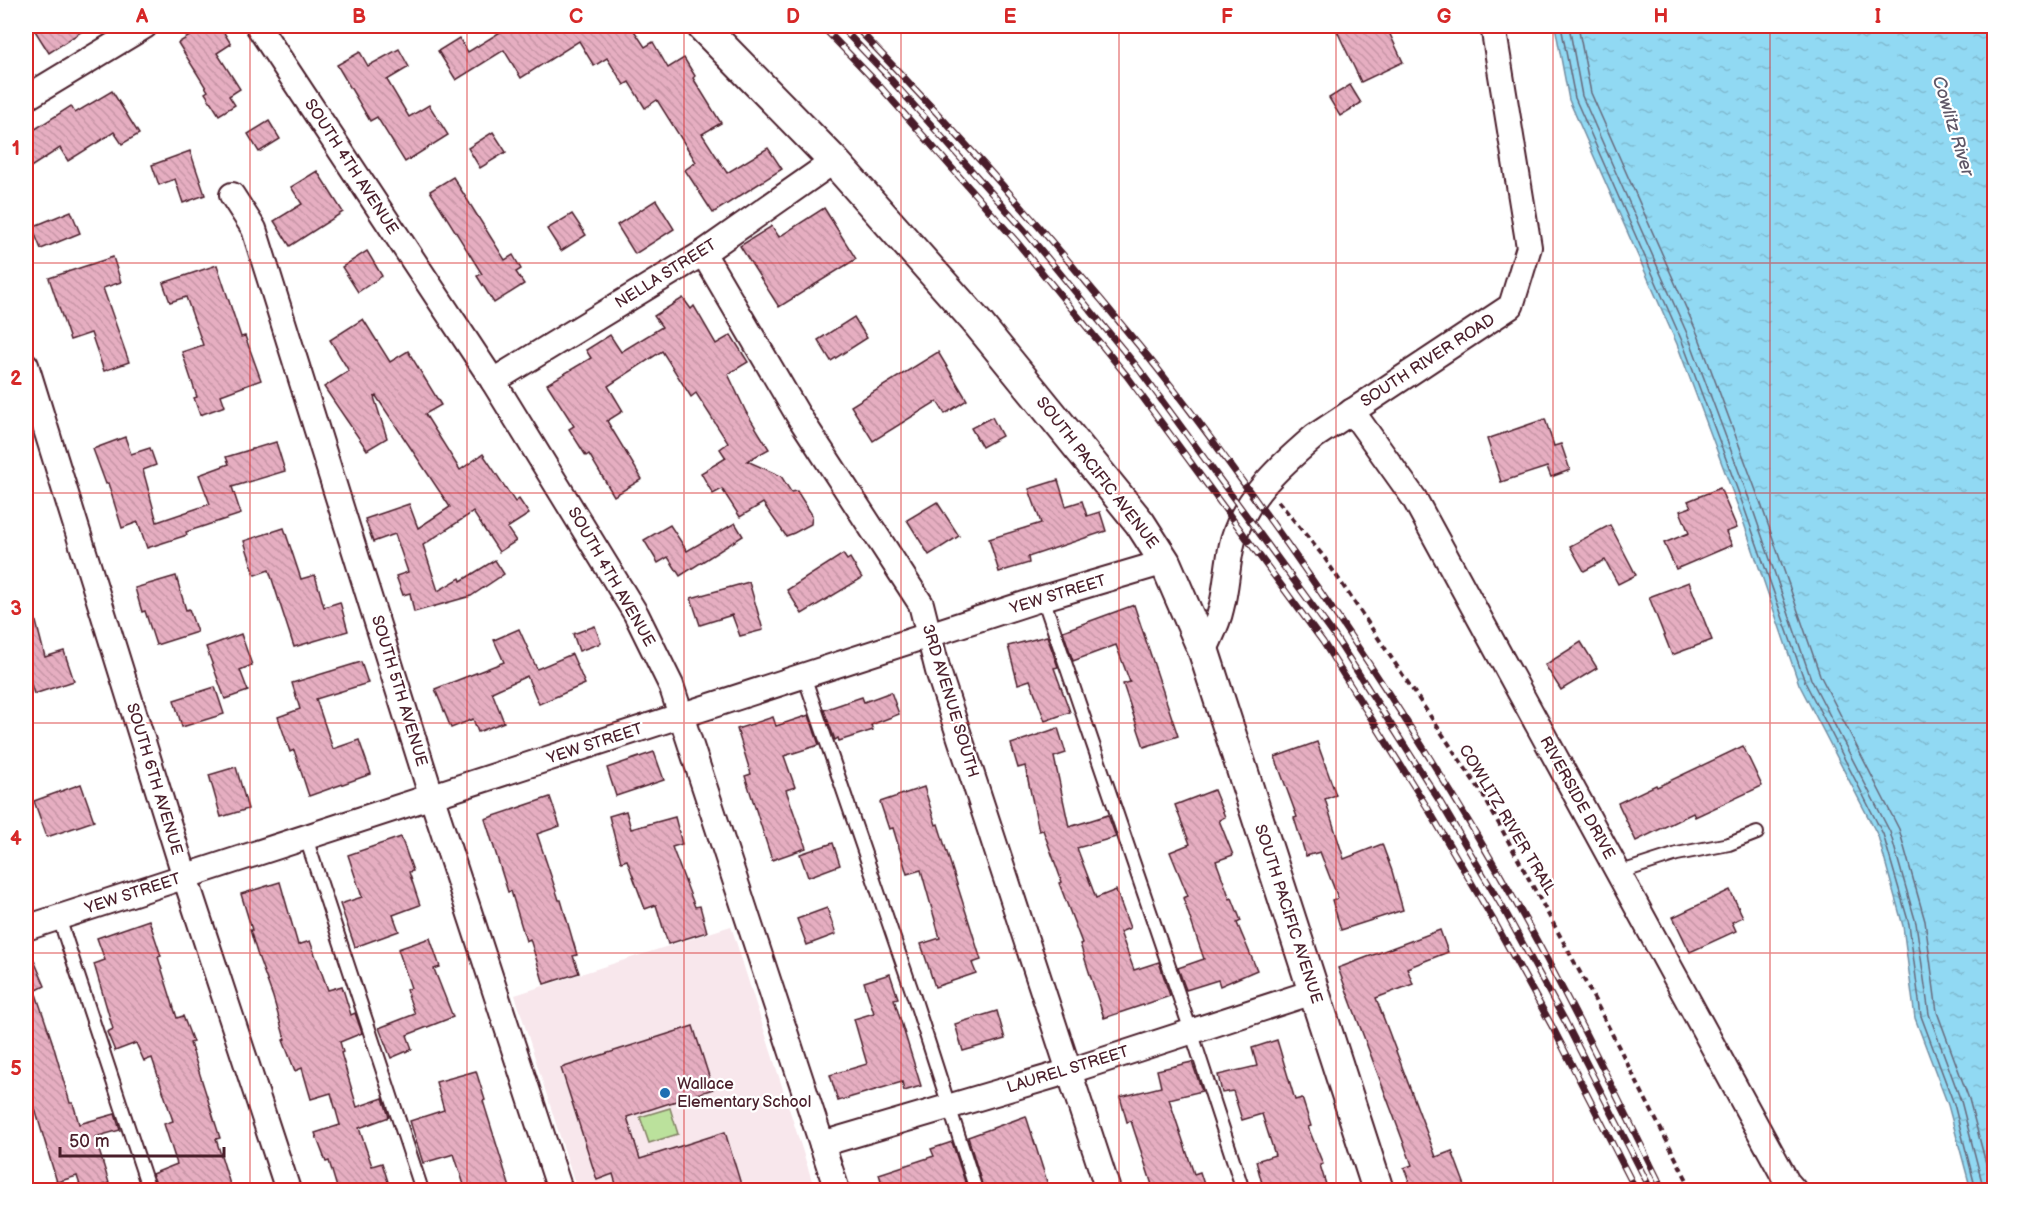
<svg xmlns="http://www.w3.org/2000/svg" width="2020" height="1216" font-family="'Balsamiq Sans',sans-serif">
  <defs>
    <pattern id="water-ripples" width="26" height="14" patternUnits="userSpaceOnUse" patternTransform="scale(1.5)"><rect width="26" height="14" fill="#91d9f3"/><path d="M2 4q2-2 4 0t4 0M15 11q2-2 4 0t4 0" fill="none" stroke="#7fbad0"/></pattern>
    <pattern id="building-back-hatch" width="6" height="6" patternUnits="userSpaceOnUse" patternTransform="scale(1.5)"><rect width="6" height="6" fill="#e6aec1"/><path d="M-1 5l2 2M0 0l6 6M5-1l2 2" fill="none" stroke="#c795a6"/></pattern>
  </defs>
  <rect width="100%" height="100%" fill="#fff"/>
  <filter id="ink" filterUnits="userSpaceOnUse"><feTurbulence type="fractalNoise" baseFrequency=".0167" numOctaves="2"/><feDisplacementMap in="SourceGraphic" scale="12" xChannelSelector="R" yChannelSelector="G"/><feConvolveMatrix kernelMatrix="1 2 1 2 8 2 1 2 1" color-interpolation-filters="sRGB"/></filter>
  <g filter="url(#ink)">
    <!-- built -->
    <polygon fill="#f8e7ec" points="731,926 815,1190 577,1190 515,995"/>
    <!-- green -->
    <polygon fill="#bbe19c" stroke="#828064" stroke-width="1.5" points="670,1108 678,1134 649,1143 640,1117"/>
    <!-- water -->
    <polygon fill="url(#water-ripples)" stroke="#758fa3" stroke-width="1.5" points="1555,26 1994,26 1994,1190 1971,1190 1948,1105 1915,1018 1903,926 1878,836 1799,684 1740,512 1677,344 1569,100"/>
    <g fill="none" stroke-linecap="round" stroke-linejoin="round">
      <!-- shore -->
      <g stroke="#66697b" stroke-width="1.5">
        <polyline points="1561,26 1575,98 1682,341 1745,510 1805,682 1883,834 1909,924 1921,1016 1954,1104 1976,1190"/>
        <polyline points="1569,26 1582,96 1689,338 1752,507 1811,679 1890,832 1916,923 1929,1014 1961,1101 1984,1190"/>
        <polyline points="1578,26 1591,93 1698,335 1761,504 1820,675 1899,829 1925,921 1937,1012 1969,1099 1993,1190"/>
      </g>
    </g>
    <!-- building -->
    <g fill="url(#building-back-hatch)" stroke="#4a1f2b" stroke-width="1.5">
      <polygon points="32,26 90,26 49,53"/>
      <polygon points="206,26 220,26 231,44 217,53 240,89 229,96 235,105 219,115 205,93 208,91 178,43"/>
      <polygon points="510,26 631,26 645,47 653,42 668,68 684,58 695,76 693,78 721,123 702,134 727,173 768,148 782,169 713,213 685,170 696,162 657,100 645,108 629,82 624,85 607,58 594,66 579,41 521,78 504,50 456,80 438,51 459,38 468,52"/>
      <polygon points="1349,26 1386,26 1403,62 1361,82 1337,31"/>
      <polygon points="399,49 409,67 387,80 409,117 429,105 448,135 405,162 377,117 370,121 337,65 360,52 368,66"/>
      <polygon points="1350,85 1361,103 1340,116 1329,98"/>
      <polygon points="112,91 139,134 122,144 114,132 68,161 60,148 26,170 26,135 71,106 75,113"/>
      <polygon points="269,121 280,139 259,152 248,134"/>
      <polygon points="493,132 506,152 480,168 468,148"/>
      <polygon points="190,151 205,195 183,203 175,179 159,185 152,165"/>
      <polygon points="317,171 343,212 290,246 274,221 302,204 291,187"/>
      <polygon points="453,177 505,260 513,255 521,269 516,272 524,284 494,303 477,276 482,274 430,191"/>
      <polygon points="656,200 674,229 635,254 617,225"/>
      <polygon points="824,208 856,259 779,307 740,246 772,226 779,237"/>
      <polygon points="71,211 80,233 41,249 32,227"/>
      <polygon points="572,214 586,235 561,251 547,229"/>
      <polygon points="367,251 382,276 358,292 342,267"/>
      <polygon points="113,257 121,282 103,288 129,362 104,371 91,333 70,340 49,278"/>
      <polygon points="217,265 241,337 245,336 261,380 221,395 225,406 200,415 194,398 197,397 182,352 203,345 186,297 170,302 163,283"/>
      <polygon points="683,298 691,309 694,306 716,344 731,335 748,362 728,374 746,412 769,449 747,461 781,476 791,492 797,491 812,515 811,524 794,533 786,536 763,503 740,517 722,489 713,494 701,473 726,458 720,449 728,443 696,393 691,397 662,351 608,386 623,411 607,421 642,479 614,496 589,454 586,456 569,429 574,426 547,384 591,358 586,350 610,335 621,352 662,327 654,316"/>
      <polygon points="854,317 867,338 831,361 818,340"/>
      <polygon points="363,319 390,362 408,351 441,405 425,414 460,470 483,454 515,502 519,499 529,514 507,528 516,541 499,552 473,512 423,545 438,591 460,578 461,581 495,560 504,574 471,596 414,612 410,593 403,595 396,576 408,572 395,534 373,542 365,519 409,504 418,528 450,507 376,396 374,397 387,438 367,450 324,387 349,371 330,340"/>
      <polygon points="938,352 967,400 945,414 937,401 873,441 851,406"/>
      <polygon points="992,417 1002,436 982,447 971,428"/>
      <polygon points="1545,419 1554,446 1561,444 1570,470 1551,477 1547,467 1501,482 1487,439"/>
      <polygon points="125,437 131,454 150,448 156,465 143,470 157,522 210,504 199,475 229,464 226,457 276,442 285,471 232,487 241,514 186,532 187,535 147,548 138,522 122,528 108,483 106,484 93,449"/>
      <polygon points="1058,480 1066,506 1082,501 1087,516 1100,512 1106,531 1028,557 1029,563 999,572 989,539 1041,523 1029,489"/>
      <polygon points="1720,488 1737,528 1726,532 1732,545 1676,569 1664,543 1689,533 1680,511 1691,507 1688,501"/>
      <polygon points="937,502 959,536 929,555 907,520"/>
      <polygon points="735,523 743,536 680,576 668,557 658,563 644,540 670,525 687,551"/>
      <polygon points="1610,525 1636,575 1618,584 1605,560 1584,571 1570,546"/>
      <polygon points="284,528 301,579 315,575 324,607 340,602 348,631 294,647 269,570 255,575 244,541"/>
      <polygon points="843,554 847,560 850,558 862,578 802,614 787,590"/>
      <polygon points="176,576 186,610 189,609 197,632 156,645 145,611 142,612 135,588"/>
      <polygon points="749,582 763,630 740,636 732,615 700,625 691,598"/>
      <polygon points="1689,582 1712,640 1672,655 1649,597"/>
      <polygon points="1134,605 1178,736 1144,747 1123,684 1130,682 1116,645 1073,661 1063,631"/>
      <polygon points="26,606 32,606 45,657 64,651 74,681 34,694 26,667"/>
      <polygon points="595,626 601,643 579,651 573,634"/>
      <polygon points="519,629 537,669 572,654 585,684 539,704 527,676 492,692 504,722 478,732 473,719 451,728 435,689 504,662 494,640"/>
      <polygon points="241,634 252,665 240,670 248,691 225,699 206,647"/>
      <polygon points="1047,636 1058,667 1054,668 1070,712 1045,721 1030,680 1018,684 1008,646"/>
      <polygon points="1581,642 1597,668 1561,690 1545,665"/>
      <polygon points="361,662 368,683 316,699 333,749 359,740 371,774 309,796 294,750 290,752 278,717 300,709 292,683"/>
      <polygon points="215,687 224,714 182,727 174,700"/>
      <polygon points="891,692 899,714 871,725 873,730 839,741 838,738 835,740 824,710 862,697 864,702"/>
      <polygon points="809,715 819,745 784,756 795,787 786,790 806,848 772,860 745,776 751,774 737,729 773,717 776,726"/>
      <polygon points="1058,728 1066,753 1054,757 1069,827 1108,815 1116,837 1077,848 1096,898 1116,890 1130,928 1120,932 1134,970 1159,962 1170,996 1104,1018 1080,944 1082,943 1059,883 1062,882 1043,830 1039,831 1025,766 1018,768 1011,744"/>
      <polygon points="1317,742 1336,795 1325,799 1344,859 1382,844 1392,871 1403,910 1341,930 1332,900 1338,898 1320,852 1306,856 1294,818 1297,817 1275,757"/>
      <polygon points="1743,746 1762,786 1695,817 1693,813 1636,841 1618,803 1656,785 1657,787"/>
      <polygon points="654,752 664,780 616,796 607,768"/>
      <polygon points="236,767 248,809 221,817 209,775"/>
      <polygon points="81,784 94,821 47,837 34,801"/>
      <polygon points="924,787 936,825 938,824 981,960 972,963 976,973 935,987 921,944 940,938 921,870 907,874 893,828 889,829 880,802"/>
      <polygon points="1214,790 1225,817 1219,820 1233,855 1216,861 1230,899 1232,898 1241,921 1237,923 1257,970 1220,986 1218,980 1186,990 1178,968 1204,959 1183,898 1188,896 1170,852 1190,844 1175,805"/>
      <polygon points="550,797 560,826 537,834 559,900 561,900 577,955 573,956 579,973 544,984 530,939 526,941 511,891 508,892 485,819"/>
      <polygon points="626,811 631,829 675,817 682,844 672,847 695,907 700,906 707,932 668,944 656,905 645,909 627,860 621,862 609,816"/>
      <polygon points="401,837 413,871 409,872 420,905 393,915 399,931 355,947 340,904 362,897 348,855"/>
      <polygon points="833,843 840,865 808,877 800,854"/>
      <polygon points="280,882 298,945 310,941 328,990 342,986 351,1015 355,1013 362,1033 340,1042 343,1052 341,1053 357,1107 383,1098 389,1117 359,1128 372,1166 382,1163 391,1191 338,1191 329,1161 326,1162 315,1133 340,1125 331,1093 311,1099 302,1068 295,1071 283,1040 285,1039 273,997 257,953 250,930 252,930 241,894"/>
      <polygon points="1730,890 1743,917 1732,922 1736,931 1690,952 1673,917"/>
      <polygon points="827,908 836,934 807,945 797,919"/>
      <polygon points="149,920 161,956 158,957 177,1018 183,1016 193,1042 190,1043 220,1138 216,1139 232,1191 182,1191 179,1182 159,1190 152,1174 177,1164 164,1124 173,1121 152,1058 144,1061 136,1043 115,1051 107,1032 113,1029 94,964 105,960 97,938"/>
      <polygon points="1440,930 1448,952 1407,968 1413,984 1376,998 1436,1157 1452,1151 1467,1191 1413,1191 1404,1168 1412,1165 1338,968"/>
      <polygon points="430,938 440,967 434,969 453,1017 407,1035 412,1049 391,1058 379,1028 415,1014 406,990 411,988 398,949"/>
      <polygon points="26,942 45,986 35,991 52,1041 70,1103 73,1103 79,1124 115,1114 120,1130 95,1137 109,1183 85,1191 82,1191 77,1176 57,1182 26,1079"/>
      <polygon points="890,974 898,998 894,999 921,1086 904,1091 902,1082 838,1101 830,1075 867,1064 854,1019 874,1013 864,982"/>
      <polygon points="997,1011 1005,1039 963,1051 955,1024"/>
      <polygon points="693,1026 713,1089 627,1117 640,1159 725,1132 743,1191 618,1191 613,1174 597,1180 561,1068"/>
      <polygon points="1277,1040 1295,1100 1302,1098 1311,1126 1308,1127 1323,1164 1320,1165 1328,1191 1264,1191 1256,1161 1275,1155 1262,1114 1242,1120 1233,1091 1222,1093 1218,1075 1257,1066 1252,1048"/>
      <polygon points="1192,1062 1202,1091 1169,1099 1194,1174 1200,1172 1206,1191 1154,1191 1131,1121 1127,1122 1120,1097 1161,1087 1157,1070"/>
      <polygon points="476,1071 485,1100 483,1101 511,1191 466,1191 454,1154 423,1163 410,1121 444,1110 436,1082"/>
      <polygon points="1026,1116 1050,1191 984,1191 968,1137"/>
      <polygon points="952,1142 968,1191 884,1191 879,1174 934,1156 931,1149"/>
    </g>
    <g fill="none" stroke-linecap="round" stroke-linejoin="round">
      <!-- service casing -->
      <g stroke="#4a1f2b" stroke-width="16">
        <g id="service">
          <polyline points="1043,598 1191,1031 1243,1190"/>
          <polyline points="804,676 913,994 976,1190"/>
          <polyline points="306,838 422,1190"/>
          <polyline points="1618,873 1677,854 1729,844 1757,833"/>
          <polyline points="59,918 149,1190"/>
        </g>
      </g>
      <!-- minor casing -->
      <g stroke="#4a1f2b" stroke-width="28">
        <g id="minor">
          <polyline points="258,26 493,381 636,614 671,685 837,1190"/>
          <polyline points="26,98 145,26"/>
          <polyline points="232,195 254,229 432,798 560,1190"/>
          <polyline points="703,253 798,415 921,604 938,671 1108,1190"/>
          <polyline points="26,365 185,877 288,1190"/>
          <polyline points="493,381 703,253 834,161"/>
          <polyline points="1352,411 1414,498 1787,1182 1794,1190"/>
          <path d="M1204 652C1210 638 1218 624 1221 609 1227 587 1227 563 1233 540 1246 496 1281 465 1315 436L1511 306 1529 247 1493 26"/>
          <polyline points="26,928 1043,598 1165,562"/>
          <polyline points="822,1144 1070,1071 1313,992"/>
        </g>
      </g>
      <!-- tertiary casing -->
      <g stroke="#4a1f2b" stroke-width="34">
        <polyline id="tertiary" points="702,26 834,161 976,321 1140,523 1165,562 1204,652 1378,1190"/>
      </g>
      <!-- path -->
      <polyline stroke="#4a1f2b" stroke-width="4" stroke-dasharray="6 4.5" stroke-linecap="butt" points="1278,501 1324,557 1483,795 1588,987 1692,1190"/>
      <!-- service -->
      <use href="#service" stroke="#fff" stroke-width="12"/>
      <!-- minor -->
      <use href="#minor" stroke="#fff" stroke-width="24"/>
      <!-- tertiary -->
      <use href="#tertiary" stroke="#fff" stroke-width="30"/>
      <!-- rail casing -->
      <g stroke="#4a1f2b" stroke-width="7">
        <g id="rail">
          <polyline points="822,26 877,83 1016,241 1127,376 1323,642 1427,807 1495,923 1553,1028 1636,1190"/>
          <polyline points="840,26 886,74 1026,232 1138,368 1334,635 1439,800 1507,915 1565,1021 1651,1190"/>
          <path d="M855 26C957 132 1056 243 1149 358 1198 419 1244 483 1290 548 1372 665 1450 785 1520 910 1571 1002 1617 1096 1663 1190"/>
        </g>
      </g>
      <!-- rail -->
      <use href="#rail" stroke="#fff" stroke-width="4.5" stroke-dasharray="14" stroke-linecap="butt"/>
    </g>
  </g>
  <!-- grid -->
  <path fill="none" stroke="#d62828" stroke-width="1.5" stroke-opacity="0.55" d="M250 26V1190M467 26V1190M684 26V1190M901 26V1190M1119 26V1190M1336 26V1190M1553 26V1190M1770 26V1190M26 263H1994M26 493H1994M26 723H1994M26 953H1994"/>
  <!-- markers -->
  <circle fill="#1f6fb2" stroke="#fff" stroke-width="2" cx="665" cy="1093" r="6"/>
  <g text-anchor="middle" dominant-baseline="central" stroke-width="4.5" stroke-linejoin="round" paint-order="stroke">
    <!-- street labels -->
    <g font-size="16" fill="#4a1f2b" stroke="#fff">
      <text transform="translate(351 167) rotate(57)">SOUTH 4TH AVENUE</text>
      <text transform="translate(666 274) rotate(-32)">NELLA STREET</text>
      <text transform="translate(1428 361) rotate(-33)">SOUTH RIVER ROAD</text>
      <text transform="translate(1097 473) rotate(52)">SOUTH PACIFIC AVENUE</text>
      <text transform="translate(611 577) rotate(60)">SOUTH 4TH AVENUE</text>
      <text transform="translate(1058 595) rotate(-17)">YEW STREET</text>
      <text transform="translate(399 691) rotate(73)">SOUTH 5TH AVENUE</text>
      <text transform="translate(950 701) rotate(73)">3RD AVENUE SOUTH</text>
      <text transform="translate(595 744) rotate(-18)">YEW STREET</text>
      <text transform="translate(154 779) rotate(73)">SOUTH 6TH AVENUE</text>
      <text transform="translate(1577 798) rotate(61)">RIVERSIDE DRIVE</text>
      <text transform="translate(1507 820) rotate(59)">COWLITZ RIVER TRAIL</text>
      <text transform="translate(133 894) rotate(-18)">YEW STREET</text>
      <text transform="translate(1288 914) rotate(72)">SOUTH PACIFIC AVENUE</text>
      <text transform="translate(1068 1070) rotate(-17)">LAUREL STREET</text>
    </g>
    <!-- poi labels -->
    <g font-size="16" fill="#4a1f2b" stroke="#fff" text-anchor="start">
      <text x="677" y="1084">Wallace<tspan x="677" dy="18">Elementary School</tspan></text>
    </g>
    <!-- water labels -->
    <g font-size="18" font-style="italic" fill="#5f5767" stroke="#fff">
      <text transform="translate(1953 126) rotate(73)">Cowlitz River</text>
    </g>
  </g>
  <!-- margin -->
  <rect width="2020" height="1216" fill="none" stroke="#fff" stroke-width="66"/>
  <!-- scale -->
  <path d="M60 1147v9h164v-9" fill="none" stroke="#4a1f2b" stroke-width="3"/>
  <text x="69" y="1147" font-size="18" fill="#4a1f2b" stroke="#ffffff" stroke-width="4.5" paint-order="stroke">50 m</text>
  <rect x="33" y="33" width="1954" height="1150" fill="none" stroke="#d62828" stroke-width="2"/>
  <g font-size="20" text-anchor="middle" font-weight="bold" fill="#d62828">
    <text x="142" y="23">A</text>
    <text x="359" y="23">B</text>
    <text x="576" y="23">C</text>
    <text x="793" y="23">D</text>
    <text x="1010" y="23">E</text>
    <text x="1227" y="23">F</text>
    <text x="1444" y="23">G</text>
    <text x="1661" y="23">H</text>
    <text x="1878" y="23">I</text>
    <text x="16" y="155">1</text>
    <text x="16" y="385">2</text>
    <text x="16" y="615">3</text>
    <text x="16" y="845">4</text>
    <text x="16" y="1075">5</text>
  </g>
</svg>
